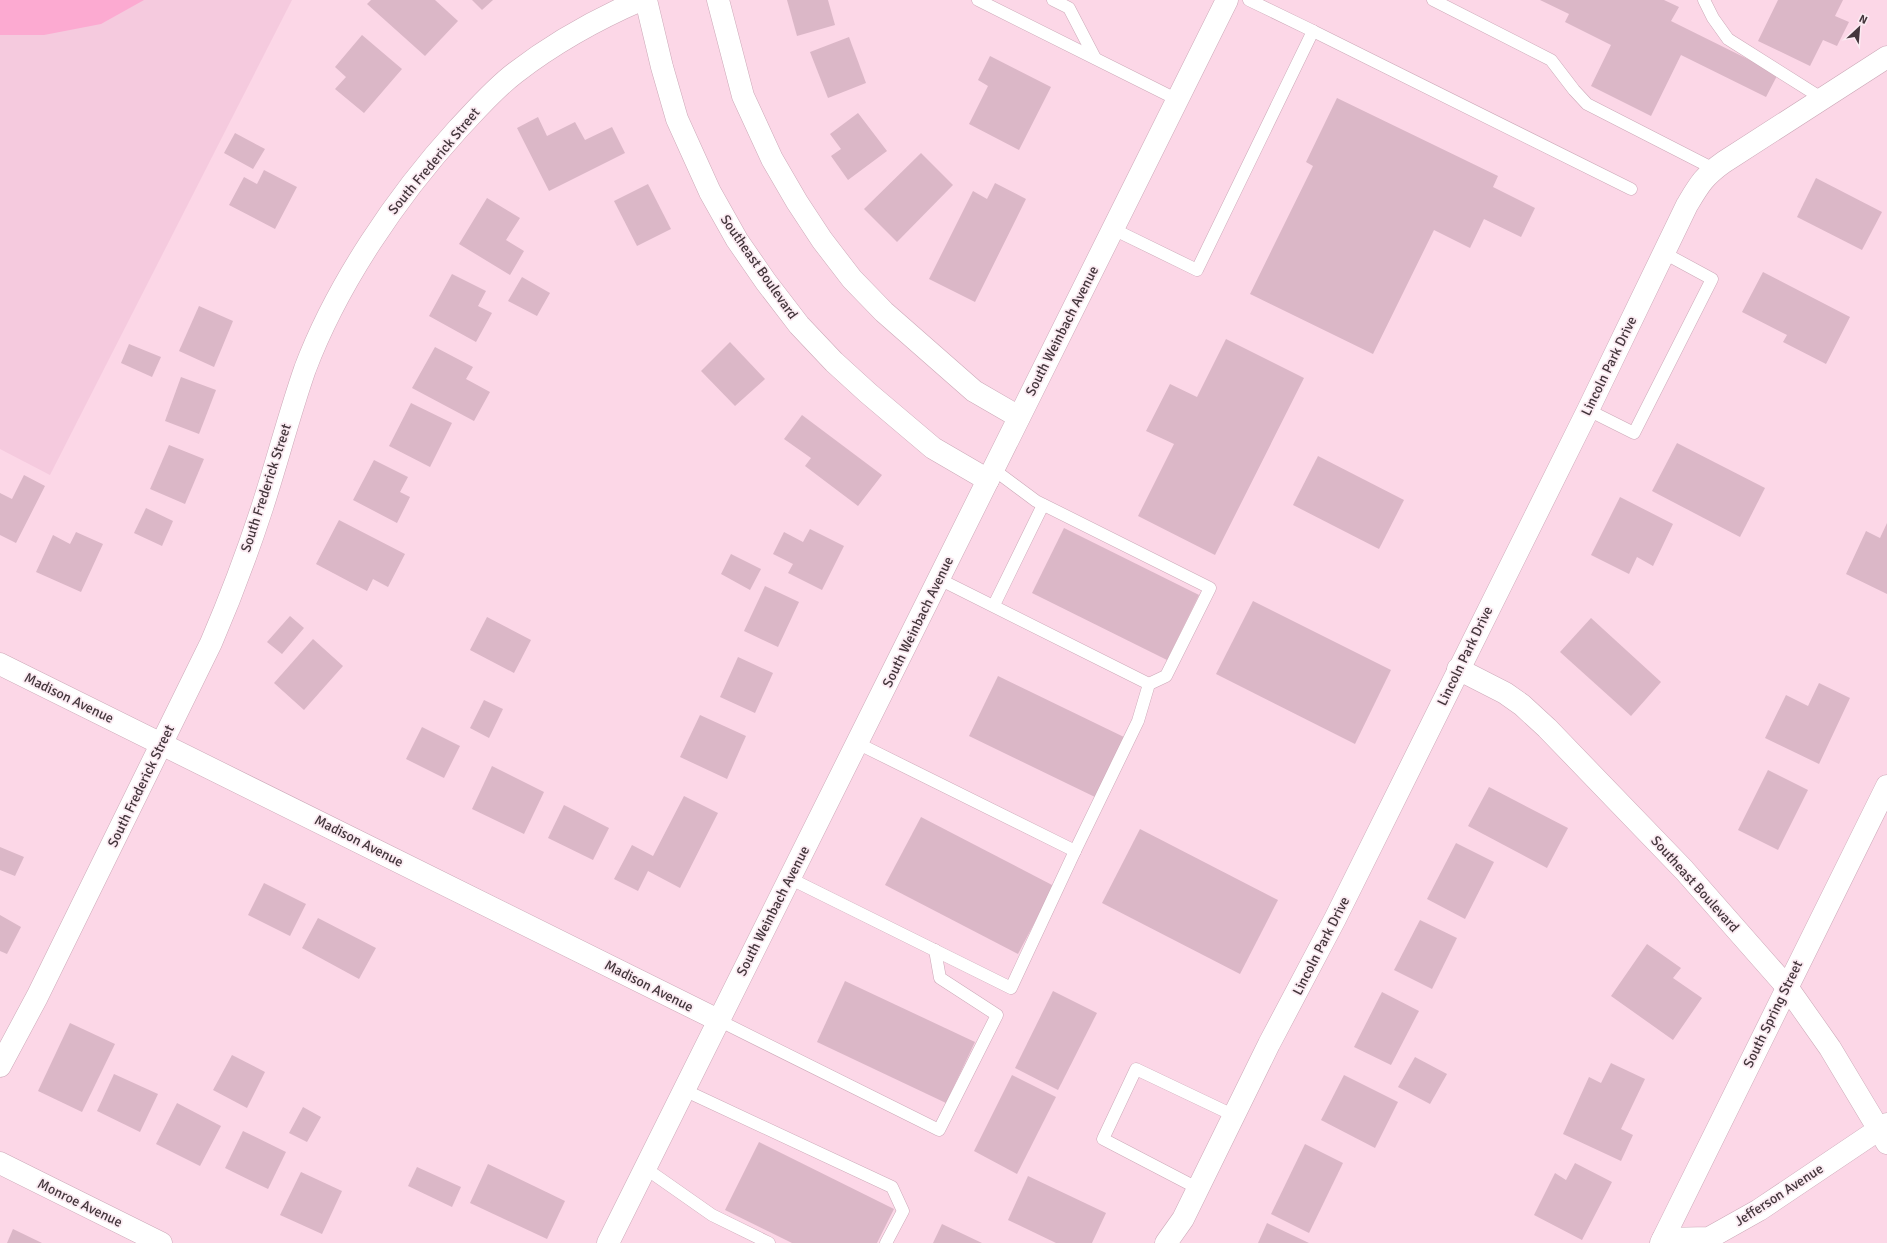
<svg xmlns="http://www.w3.org/2000/svg" width="1887" height="1243" font-family="Signika,sans-serif">
  <rect width="100%" height="100%" fill="#fcd7e7"/>
  <!-- built -->
  <polygon fill="#f5cade" points="0,0 292,0 50,475 0,449"/>
  <!-- green -->
  <polygon fill="#fcaad1" points="0,0 144,0 101,24 44,35 0,35"/>
  <!-- building -->
  <g fill="#dbb7c7">
    <polygon points="371,0 435,0 458,21 425,56 367,4"/>
    <polygon points="472,0 493,0 482,10"/>
    <polygon points="787,0 828,0 835,25 797,36"/>
    <polygon points="1540,0 1664,0 1679,7 1671,21 1778,74 1766,97 1681,55 1651,116 1591,86 1611,45 1565,22 1569,14"/>
    <polygon points="1778,0 1843,0 1835,16 1849,22 1837,46 1823,40 1810,66 1758,41"/>
    <polygon points="362,35 402,69 364,113 335,89 346,77 335,67"/>
    <polygon points="849,37 866,83 828,98 810,52"/>
    <polygon points="990,56 1051,87 1019,150 969,124 988,86 978,80"/>
    <polygon points="1337,98 1498,176 1493,187 1535,208 1521,237 1484,219 1470,248 1434,230 1373,354 1250,294 1313,166 1306,162"/>
    <polygon points="858,113 887,151 848,180 831,156 841,149 830,134"/>
    <polygon points="538,117 547,136 575,122 585,140 612,127 625,153 549,191 517,128"/>
    <polygon points="235,133 265,149 253,169 224,153"/>
    <polygon points="921,153 953,185 897,242 864,209"/>
    <polygon points="264,170 297,187 275,229 229,205 244,177 257,184"/>
    <polygon points="1816,178 1882,212 1862,250 1797,217"/>
    <polygon points="995,183 1026,199 975,302 929,279 973,191 987,199"/>
    <polygon points="648,184 671,229 637,246 614,201"/>
    <polygon points="487,198 520,218 506,240 524,251 510,275 459,244"/>
    <polygon points="1763,272 1850,317 1826,364 1783,342 1787,335 1742,312"/>
    <polygon points="452,274 486,291 478,306 492,313 476,342 429,316"/>
    <polygon points="522,277 550,293 537,316 508,301"/>
    <polygon points="199,306 233,321 214,367 179,351"/>
    <polygon points="1226,339 1304,378 1215,555 1138,516 1174,444 1146,431 1170,384 1197,397"/>
    <polygon points="730,342 765,379 735,406 701,371"/>
    <polygon points="129,344 161,357 152,377 121,363"/>
    <polygon points="435,347 473,367 466,379 490,392 474,421 412,388"/>
    <polygon points="181,377 216,390 199,434 165,421"/>
    <polygon points="411,403 452,423 430,467 389,446"/>
    <polygon points="802,415 882,475 858,506 805,466 811,458 784,439"/>
    <polygon points="1677,443 1765,488 1740,537 1652,491"/>
    <polygon points="169,445 204,459 185,504 150,489"/>
    <polygon points="1318,456 1404,500 1379,549 1293,505"/>
    <polygon points="374,460 408,477 400,492 410,497 397,523 353,500"/>
    <polygon points="24,475 45,486 16,543 0,535 0,493 12,499"/>
    <polygon points="1620,497 1673,524 1653,566 1637,557 1629,574 1591,555"/>
    <polygon points="146,508 173,521 162,546 134,533"/>
    <polygon points="339,520 405,554 388,587 373,579 367,591 316,564"/>
    <polygon points="1887,523 1887,594 1846,574 1866,531 1880,538"/>
    <polygon points="1064,528 1199,595 1167,660 1032,593"/>
    <polygon points="810,529 844,546 822,590 788,573 793,564 773,554 784,532 803,542"/>
    <polygon points="76,532 103,544 81,592 36,572 53,535 70,544"/>
    <polygon points="731,554 761,569 750,590 721,574"/>
    <polygon points="765,586 799,602 778,647 744,631"/>
    <polygon points="1253,601 1391,670 1355,744 1216,674"/>
    <polygon points="290,616 304,628 282,654 267,642"/>
    <polygon points="487,617 531,640 514,673 470,650"/>
    <polygon points="1591,618 1661,682 1631,716 1560,652"/>
    <polygon points="313,639 343,666 304,710 274,683"/>
    <polygon points="738,657 773,673 755,713 720,697"/>
    <polygon points="998,676 1126,738 1097,798 969,736"/>
    <polygon points="1819,683 1850,698 1819,764 1765,738 1786,695 1808,706"/>
    <polygon points="484,700 503,709 489,738 470,728"/>
    <polygon points="700,715 746,736 727,779 680,757"/>
    <polygon points="422,727 460,746 444,778 406,759"/>
    <polygon points="492,766 544,792 524,834 472,809"/>
    <polygon points="1768,770 1808,790 1778,850 1738,830"/>
    <polygon points="1489,787 1568,828 1547,868 1468,826"/>
    <polygon points="684,796 718,813 680,888 648,871 638,891 614,879 632,845 653,856"/>
    <polygon points="564,805 609,828 593,860 548,838"/>
    <polygon points="921,817 1054,886 1018,954 885,885"/>
    <polygon points="1140,829 1278,900 1240,974 1102,903"/>
    <polygon points="1456,843 1494,862 1465,919 1427,899"/>
    <polygon points="0,847 24,857 15,876 0,870"/>
    <polygon points="264,883 306,904 290,936 248,915"/>
    <polygon points="0,915 21,927 7,954 0,951"/>
    <polygon points="318,918 376,948 359,979 302,948"/>
    <polygon points="1420,920 1457,938 1432,989 1394,970"/>
    <polygon points="1647,944 1681,968 1673,978 1702,998 1673,1040 1611,996"/>
    <polygon points="845,981 975,1042 946,1103 817,1042"/>
    <polygon points="1053,991 1097,1013 1058,1090 1015,1068"/>
    <polygon points="1382,992 1419,1011 1391,1065 1354,1047"/>
    <polygon points="70,1023 115,1044 82,1112 38,1091"/>
    <polygon points="232,1055 265,1072 247,1108 213,1090"/>
    <polygon points="1415,1057 1447,1074 1430,1104 1398,1087"/>
    <polygon points="1611,1063 1645,1079 1621,1129 1633,1135 1621,1161 1563,1134 1589,1077 1601,1083"/>
    <polygon points="114,1074 158,1094 140,1132 97,1111"/>
    <polygon points="1012,1075 1056,1097 1017,1174 974,1151"/>
    <polygon points="1344,1075 1398,1102 1375,1148 1321,1120"/>
    <polygon points="177,1103 221,1126 200,1166 156,1144"/>
    <polygon points="303,1107 321,1117 307,1142 289,1133"/>
    <polygon points="243,1131 286,1152 268,1189 225,1168"/>
    <polygon points="759,1142 894,1209 877,1243 792,1243 725,1210"/>
    <polygon points="1305,1144 1343,1163 1309,1233 1271,1214"/>
    <polygon points="1575,1163 1612,1182 1582,1240 1534,1215 1555,1173 1566,1180"/>
    <polygon points="488,1164 565,1201 547,1239 470,1203"/>
    <polygon points="417,1167 461,1187 452,1207 408,1186"/>
    <polygon points="301,1172 342,1191 322,1234 280,1215"/>
    <polygon points="1028,1176 1106,1213 1092,1243 1056,1243 1008,1220"/>
    <polygon points="1267,1223 1309,1243 1258,1243"/>
    <polygon points="942,1224 982,1243 933,1243"/>
    <polygon points="13,1229 42,1243 7,1243"/>
  </g>
  <g fill="none" stroke-linecap="round" stroke-linejoin="round">
    <!-- service casing -->
    <g stroke="#cca9b8" stroke-width="13">
      <g id="service">
        <polyline points="978,0 1178,100"/>
        <polyline points="1053,0 1069,8 1095,58"/>
        <polyline points="1433,0 1551,60 1574,90 1587,104 1714,169"/>
        <polyline points="1704,0 1713,18 1728,39 1823,99"/>
        <polyline points="1313,31 1631,189"/>
        <polyline points="1113,229 1197,270 1313,31 1249,0"/>
        <polyline points="1588,410 1634,433 1712,279 1664,253"/>
        <polyline points="939,579 1149,684"/>
        <polyline points="994,605 1043,505"/>
        <polyline points="857,743 1075,851 1138,721 1149,684 1166,676 1210,588 1036,501 993,469"/>
        <polyline points="789,878 1011,988 1075,851"/>
        <polyline points="718,1020 939,1130 997,1015 940,978 935,950"/>
        <polyline points="684,1090 892,1187 903,1211 886,1243"/>
        <polyline points="645,1168 712,1215 769,1243"/>
        <polyline points="1199,1189 1103,1139 1136,1069 1235,1116"/>
      </g>
    </g>
    <!-- minor casing -->
    <g stroke="#cca9b8" stroke-width="23">
      <g id="minor">
        <polyline points="646,0 662,67 677,119 710,192 737,240 766,282 799,325 834,362 868,393 933,448 988,480"/>
        <polyline points="718,0 743,96 772,159 797,202 822,240 852,279 884,312 974,391 1019,417"/>
        <polyline points="0,664 718,1020"/>
        <polyline points="1458,669 1505,693 1522,705 1547,728 1684,870 1787,987 1830,1048 1887,1143"/>
        <path d="M0 1066 37 997 211 643C230 599 247 554 262 508 277 462 289 415 305 369 337 284 397 196 458 129 476 110 494 89 515 73 554 43 597 19 641 0"/>
        <polyline points="0,1163 161,1243"/>
        <polyline points="1663,1239 1709,1238 1759,1210 1887,1124"/>
        <path d="M1166 1243 1183 1219 1269 1044 1335 919 1588 410 1687 205C1699 185 1704 176 1724 162L1887 57"/>
        <polyline points="1661,1243 1887,786"/>
      </g>
    </g>
    <!-- tertiary casing -->
    <g stroke="#cca9b8" stroke-width="23">
      <polyline id="tertiary" points="608,1243 1227,0"/>
    </g>
    <!-- service -->
    <use href="#service" stroke="#fff" stroke-width="12"/>
    <!-- minor -->
    <use href="#minor" stroke="#fff" stroke-width="22"/>
    <!-- tertiary -->
    <use href="#tertiary" stroke="#fff" stroke-width="22"/>
  </g>
  <g text-anchor="middle" dominant-baseline="central" stroke-width="3.5" stroke-linejoin="round" paint-order="stroke">
    <!-- street labels -->
    <g font-size="14" fill="#44363c" stroke="#fbebf2">
      <text transform="translate(434 161) rotate(-50)">South Frederick Street</text>
      <text transform="translate(759 267) rotate(55)">Southeast Boulevard</text>
      <text transform="translate(1062 331) rotate(-63)">South Weinbach Avenue</text>
      <text transform="translate(1609 366) rotate(-64)">Lincoln Park Drive</text>
      <text transform="translate(266 488) rotate(-72)">South Frederick Street</text>
      <text transform="translate(918 622) rotate(-64)">South Weinbach Avenue</text>
      <text transform="translate(1465 656) rotate(-64)">Lincoln Park Drive</text>
      <text transform="translate(69 698) rotate(26)">Madison Avenue</text>
      <text transform="translate(141 786) rotate(-64)">South Frederick Street</text>
      <text transform="translate(359 841) rotate(27)">Madison Avenue</text>
      <text transform="translate(1695 884) rotate(48)">Southeast Boulevard</text>
      <text transform="translate(773 911) rotate(-63)">South Weinbach Avenue</text>
      <text transform="translate(1321 946) rotate(-63)">Lincoln Park Drive</text>
      <text transform="translate(649 986) rotate(27)">Madison Avenue</text>
      <text transform="translate(1773 1014) rotate(-64)">South Spring Street</text>
      <text transform="translate(1779 1195) rotate(-33)">Jefferson Avenue</text>
      <text transform="translate(80 1203) rotate(26)">Monroe Avenue</text>
    </g>
  </g>
  <!-- north arrow -->
  <g transform="translate(1859 28) rotate(26)" stroke="#fbebf2" stroke-width="3" paint-order="stroke">
  <path d="M0-3L7 15L0 10L-7 15Z" fill="#44363c"/>
  <text y="-6" font-size="11" font-weight="bold" text-anchor="middle" fill="#44363c">N</text>
  </g>
</svg>
